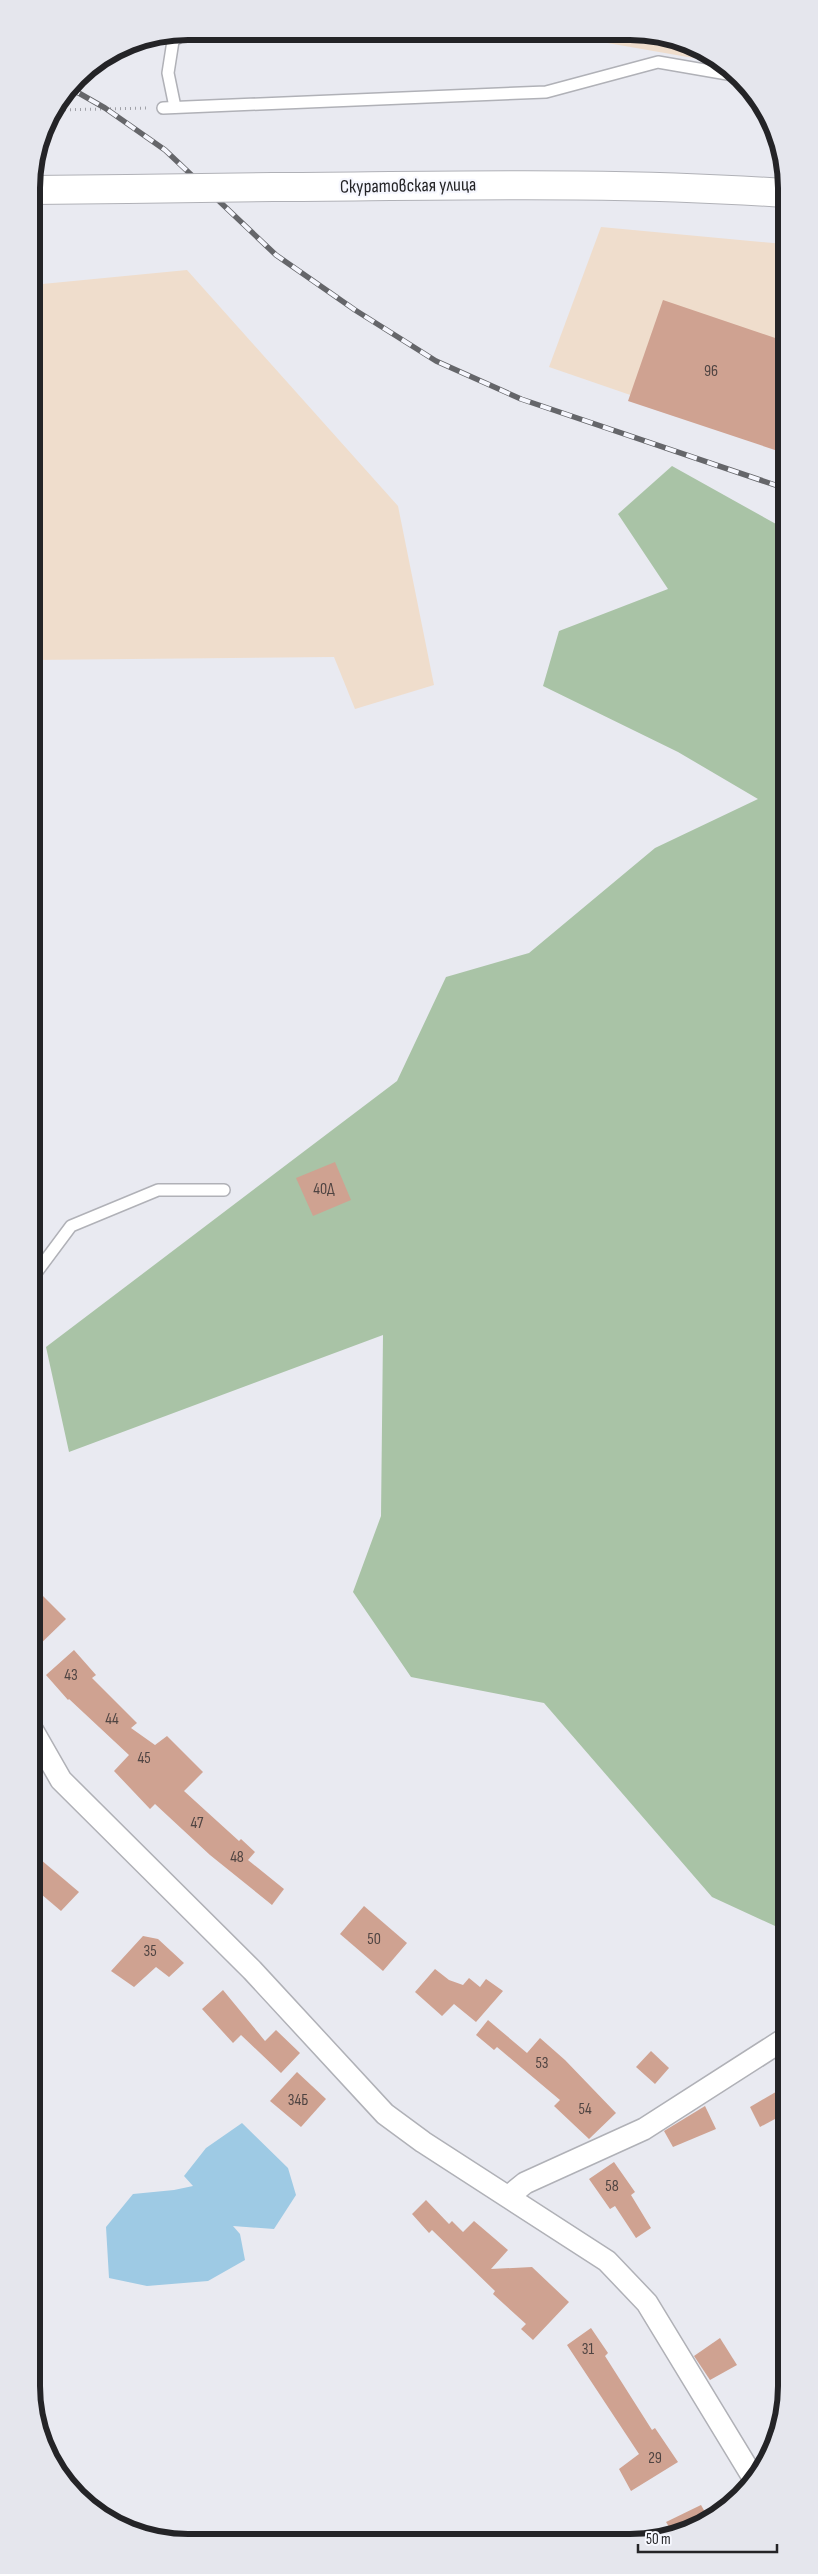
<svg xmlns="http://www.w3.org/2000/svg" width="818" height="2574" font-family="'Sofia Sans Condensed',sans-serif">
  <rect width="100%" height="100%" fill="#e9eaf1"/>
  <!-- industrial -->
  <g fill="#efddcc">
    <polygon points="198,31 469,33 201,38"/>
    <polygon points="556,34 661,34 708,52 722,63"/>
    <polygon points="601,227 784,244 784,448 549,367"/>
    <polygon points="187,270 398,506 434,685 355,709 334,657 32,660 32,285"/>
  </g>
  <!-- green -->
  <polygon fill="#a9c3a6" points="672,466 776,524 784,558 786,1931 712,1897 544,1703 411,1677 353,1592 381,1516 383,1335 69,1452 46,1347 397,1081 446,977 529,953 655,848 758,799 678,752 543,686 559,631 668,589 618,514"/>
  <!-- water -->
  <polygon fill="#9ecae4" points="242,2123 288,2168 296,2195 274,2229 233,2226 240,2234 245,2260 208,2281 147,2286 109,2278 106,2227 133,2194 174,2190 193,2186 184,2176 206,2148"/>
  <!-- building -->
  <g fill="#cfa291">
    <polygon points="663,300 784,341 784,453 628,401"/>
    <polygon points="335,1162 351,1200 313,1216 296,1178"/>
    <polygon points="33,1586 66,1619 33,1651"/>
    <polygon points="74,1650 96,1675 92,1678 137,1723 131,1728 155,1745 167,1736 203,1772 184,1791 239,1841 241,1839 255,1852 248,1860 284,1889 272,1905 210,1855 155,1804 150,1809 114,1771 129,1755 69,1699 68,1700 46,1675"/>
    <polygon points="34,1854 79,1892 61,1911 34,1888"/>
    <polygon points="364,1906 407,1943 383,1971 340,1934"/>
    <polygon points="143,1936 158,1939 184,1963 169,1977 156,1967 134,1987 111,1971"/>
    <polygon points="435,1969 449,1980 463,1985 469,1978 480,1987 486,1979 503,1991 476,2022 454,2004 442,2016 415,1992"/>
    <polygon points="223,1990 265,2041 276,2030 300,2053 281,2073 241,2035 233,2043 202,2009"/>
    <polygon points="488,2020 527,2053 540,2038 565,2060 616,2113 589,2139 554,2106 560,2100 497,2047 494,2050 476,2035"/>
    <polygon points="651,2051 669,2068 655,2084 636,2067"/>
    <polygon points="297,2072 326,2099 301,2127 270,2101"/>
    <polygon points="786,2086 786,2113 760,2127 750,2107"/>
    <polygon points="705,2106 716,2129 673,2147 664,2131"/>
    <polygon points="614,2162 635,2192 631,2195 651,2228 636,2238 615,2206 610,2209 589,2179"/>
    <polygon points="426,2200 449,2224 452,2221 463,2232 474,2221 508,2250 491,2269 532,2267 569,2302 533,2340 521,2329 526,2324 493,2294 495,2291 432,2230 429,2233 412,2214"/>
    <polygon points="591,2328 608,2353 605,2356 652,2430 655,2428 678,2462 631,2491 619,2469 639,2454 567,2345"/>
    <polygon points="720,2338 737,2365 710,2380 694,2356"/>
    <polygon points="701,2505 710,2521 674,2535 666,2522"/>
  </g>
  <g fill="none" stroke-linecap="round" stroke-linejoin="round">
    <!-- lane casing -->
    <g stroke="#b0b1b7" stroke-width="14">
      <g id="lane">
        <polyline points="175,107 168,73 173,41 187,31"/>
        <polyline points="163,108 546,92 658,62 739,76"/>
        <polyline points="33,1277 71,1226 158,1190 224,1190"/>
      </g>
    </g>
    <!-- street casing -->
    <g stroke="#b0b1b7" stroke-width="24">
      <g id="street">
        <polyline points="33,1731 61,1780 252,1970 385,2114 423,2142 607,2261 647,2303 754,2479"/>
        <polyline points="509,2196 525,2183 644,2129 786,2038"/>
      </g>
    </g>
    <!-- secondary casing -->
    <g stroke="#b0b1b7" stroke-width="30">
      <g id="secondary">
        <path d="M273 187C443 186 614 181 784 193"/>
        <polyline points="32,190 127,189"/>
      </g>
    </g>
    <!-- path -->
    <polyline stroke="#a0a1a7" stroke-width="3" stroke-dasharray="1 4" stroke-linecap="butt" points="55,110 150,108"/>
    <!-- lane -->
    <use href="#lane" stroke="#fff" stroke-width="11"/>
    <!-- street -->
    <use href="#street" stroke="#fff" stroke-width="21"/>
    <!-- secondary -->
    <use href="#secondary" stroke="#fff" stroke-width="28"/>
    <!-- rail casing -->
    <g stroke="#65666a" stroke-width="5.5">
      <polyline id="rail" points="70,88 105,108 165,150 276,255 355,310 436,361 521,399 784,488"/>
    </g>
    <!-- rail -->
    <use href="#rail" stroke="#f6f7fe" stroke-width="4" stroke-dasharray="11" stroke-linecap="butt"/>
    <!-- secondary-bridge casing -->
    <g stroke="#b0b1b7" stroke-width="30" stroke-linecap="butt">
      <polyline id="secondary-bridge" points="127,189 273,187"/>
    </g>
    <!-- secondary-bridge -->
    <use href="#secondary-bridge" stroke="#fff" stroke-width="28"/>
  </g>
  <g text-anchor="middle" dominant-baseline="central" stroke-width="4.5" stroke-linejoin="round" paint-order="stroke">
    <!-- number labels -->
    <g font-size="16" fill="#4f4442">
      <text x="711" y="371">96</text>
      <text x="324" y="1189">40Д</text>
      <text x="71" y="1675">43</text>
      <text x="112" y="1719">44</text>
      <text x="144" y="1758">45</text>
      <text x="197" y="1823">47</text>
      <text x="237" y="1857">48</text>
      <text x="374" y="1939">50</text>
      <text x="150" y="1951">35</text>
      <text x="542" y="2063">53</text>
      <text x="298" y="2100">34Б</text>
      <text x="585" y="2109">54</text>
      <text x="612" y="2186">58</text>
      <text x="588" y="2349">31</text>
      <text x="655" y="2458">29</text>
    </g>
    <!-- street labels -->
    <g font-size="19" fill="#242427" stroke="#f6f7fe">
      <text transform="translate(408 186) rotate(-1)">Скуратовская улица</text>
    </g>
  </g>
  <!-- crop -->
  <path d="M0 0H818V2574H0ZM188 40H630A148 148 0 0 1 778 188V2386A148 148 0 0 1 630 2534H188A148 148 0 0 1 40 2386V188A148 148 0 0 1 188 40Z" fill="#e5e6ed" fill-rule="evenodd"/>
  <path fill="none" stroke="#242427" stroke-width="6" d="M188 40H630A148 148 0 0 1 778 188V2386A148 148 0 0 1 630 2534H188A148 148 0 0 1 40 2386V188A148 148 0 0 1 188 40Z"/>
  <!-- scale -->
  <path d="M638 2544v8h139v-8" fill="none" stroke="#242427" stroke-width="2.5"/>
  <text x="646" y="2544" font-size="15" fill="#242427" stroke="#f6f7fe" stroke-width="4" paint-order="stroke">50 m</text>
</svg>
